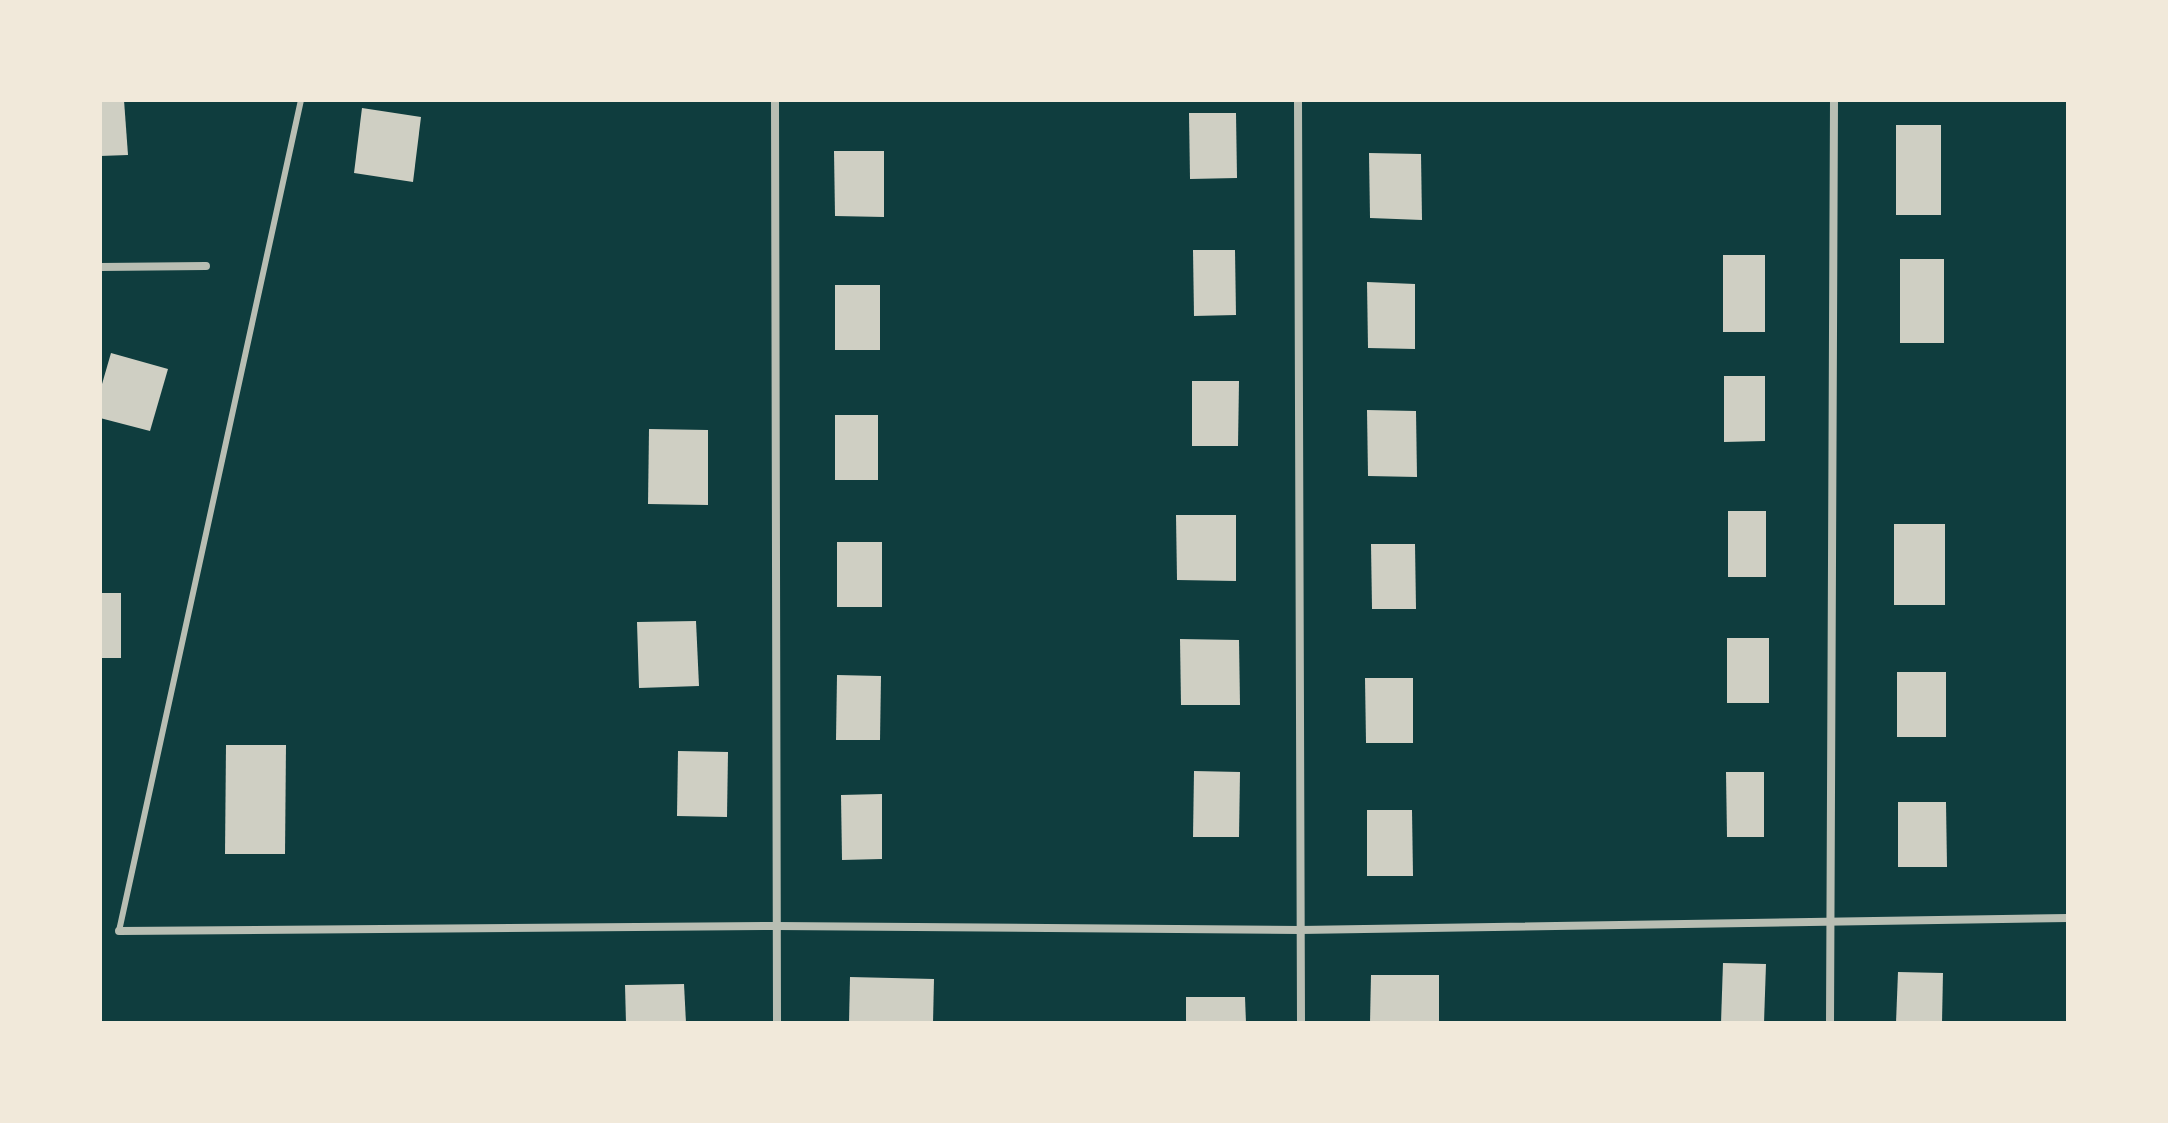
<svg xmlns="http://www.w3.org/2000/svg" width="2168" height="1123" font-family="'Source Sans 3',sans-serif">
  <rect width="100%" height="100%" fill="#0f3d3e"/>
  <!-- building -->
  <g fill="#cfcfc3">
    <polygon points="100,100 124,100 128,155 100,156"/>
    <polygon points="362,108 421,117 413,182 354,173"/>
    <polygon points="1189,113 1236,113 1237,178 1190,179"/>
    <rect x="1896" y="125" width="45" height="90"/>
    <polygon points="834,151 884,151 884,217 835,216"/>
    <polygon points="1369,153 1421,154 1422,220 1370,218"/>
    <polygon points="1193,250 1235,250 1236,315 1194,316"/>
    <rect x="1723" y="255" width="42" height="77"/>
    <rect x="1900" y="259" width="44" height="84"/>
    <polygon points="1367,282 1415,284 1415,349 1368,348"/>
    <rect x="835" y="285" width="45" height="65"/>
    <polygon points="111,353 168,369 150,431 100,418 100,391"/>
    <polygon points="1724,376 1765,376 1765,441 1724,442"/>
    <polygon points="1192,381 1239,381 1238,446 1192,446"/>
    <polygon points="1367,410 1416,411 1417,477 1368,476"/>
    <rect x="835" y="415" width="43" height="65"/>
    <polygon points="649,429 708,430 708,505 648,504"/>
    <rect x="1728" y="511" width="38" height="66"/>
    <polygon points="1176,515 1236,515 1236,581 1177,580"/>
    <rect x="1894" y="524" width="51" height="81"/>
    <rect x="837" y="542" width="45" height="65"/>
    <polygon points="1371,544 1415,544 1416,609 1372,609"/>
    <rect x="100" y="593" width="21" height="65"/>
    <polygon points="696,621 699,686 639,688 637,622"/>
    <rect x="1727" y="638" width="42" height="65"/>
    <polygon points="1180,639 1239,640 1240,705 1181,705"/>
    <rect x="1897" y="672" width="49" height="65"/>
    <polygon points="837,675 881,676 880,740 836,740"/>
    <polygon points="1365,678 1413,678 1413,743 1366,743"/>
    <polygon points="226,745 286,745 285,854 225,854"/>
    <polygon points="678,751 728,752 727,817 677,816"/>
    <polygon points="1194,771 1240,772 1239,837 1193,837"/>
    <polygon points="1726,772 1764,772 1764,837 1727,837"/>
    <polygon points="882,794 882,859 842,860 841,795"/>
    <polygon points="1898,802 1946,802 1947,867 1898,867"/>
    <polygon points="1367,810 1412,810 1413,876 1367,876"/>
    <polygon points="1723,963 1766,964 1764,1023 1721,1023"/>
    <polygon points="1898,972 1943,973 1942,1023 1896,1023"/>
    <polygon points="1371,975 1439,975 1439,1023 1370,1023"/>
    <polygon points="850,977 934,979 933,1023 849,1023"/>
    <polygon points="684,984 686,1023 626,1023 625,985"/>
    <polygon points="1186,997 1245,997 1246,1023 1186,1023"/>
  </g>
  <g fill="none" stroke-linecap="round" stroke-linejoin="round">
    <!-- service -->
    <polyline stroke="#b8beb3" stroke-width="6" points="119,931 301,100"/>
    <!-- minor -->
    <g stroke="#b8beb3" stroke-width="8">
      <polyline points="775,100 777,1023"/>
      <polyline points="1298,100 1301,1023"/>
      <polyline points="100,267 206,266"/>
      <polyline points="119,931 777,926 1300,930 2068,918"/>
      <polyline points="1830,1023 1834,100"/>
    </g>
  </g>
  <!-- border -->
  <rect width="2168" height="1123" fill="none" stroke="#f1e9da" stroke-width="204"/>
</svg>
